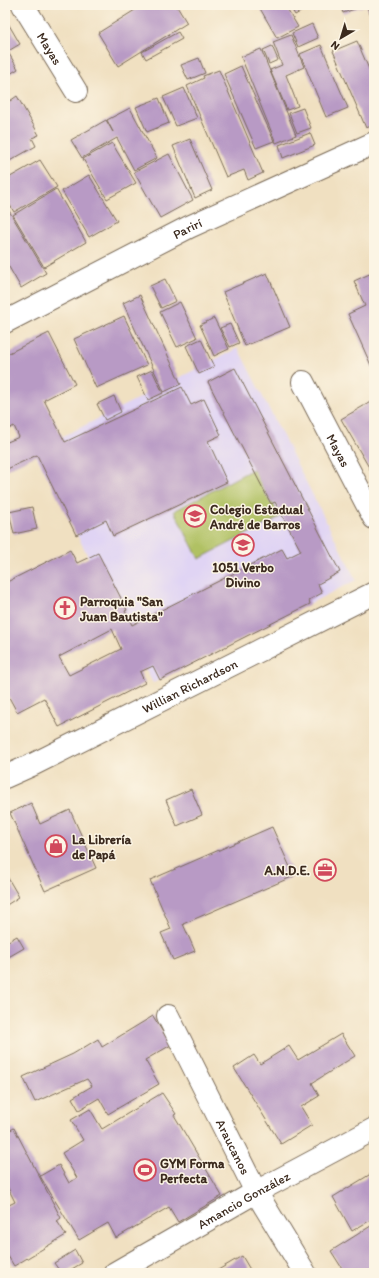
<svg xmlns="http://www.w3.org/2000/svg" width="379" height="1278" font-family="Itim,sans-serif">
  <rect width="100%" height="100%" fill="#fcf5e5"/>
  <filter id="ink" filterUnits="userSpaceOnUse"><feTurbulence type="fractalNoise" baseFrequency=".025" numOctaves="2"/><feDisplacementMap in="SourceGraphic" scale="8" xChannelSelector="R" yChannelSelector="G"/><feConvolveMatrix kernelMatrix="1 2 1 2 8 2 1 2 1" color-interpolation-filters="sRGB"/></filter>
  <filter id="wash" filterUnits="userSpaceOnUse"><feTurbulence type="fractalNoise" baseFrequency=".012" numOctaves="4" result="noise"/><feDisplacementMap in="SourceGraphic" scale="16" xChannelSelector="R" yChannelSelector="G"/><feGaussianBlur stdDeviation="0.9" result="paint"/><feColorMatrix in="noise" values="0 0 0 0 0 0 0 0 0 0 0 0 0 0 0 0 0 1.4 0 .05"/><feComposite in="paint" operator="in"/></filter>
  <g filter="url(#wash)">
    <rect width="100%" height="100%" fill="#f0e0c1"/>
    <!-- built -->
    <polygon fill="#e0d4f4" points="238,348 356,580 153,683 34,451"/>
    <!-- green -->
    <polygon fill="#b0c164" stroke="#767641" points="255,468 280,517 199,559 174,511"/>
    <g id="blocks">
      <!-- building -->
      <g fill="#b89ac5" fill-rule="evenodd">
        <polygon points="143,5 176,5 187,23 118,66 98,33"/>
        <polygon points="258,5 285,5 298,27 277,38"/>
        <polygon points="289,5 312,5 295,15"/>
        <polygon points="340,5 366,5 343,13"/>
        <polygon points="372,5 374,5 374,23 367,7"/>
        <polygon points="5,18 20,44 5,53"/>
        <polygon points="312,24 318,38 298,47 292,33"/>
        <polygon points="178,32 182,39 146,59 142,52"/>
        <polygon points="291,35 304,67 286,75 298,106 287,110 270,70 282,65 273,42"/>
        <polygon points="357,41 374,81 374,125 366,128 333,51"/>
        <polygon points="321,45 348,108 326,117 300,54"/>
        <polygon points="272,46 278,60 269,64 263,50"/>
        <polygon points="261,49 296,135 276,143 241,57"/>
        <polygon points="8,52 18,69 5,77 5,54"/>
        <polygon points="199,58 205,73 188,80 181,65"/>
        <polygon points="241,66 274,141 256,148 224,74"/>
        <polygon points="219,70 263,173 248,180 244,170 226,177 187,86 204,78 203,76"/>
        <polygon points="184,88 197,118 176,126 163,97"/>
        <polygon points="5,92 10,101 17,96 39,135 32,138 36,146 6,163 5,161"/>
        <polygon points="159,98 169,123 147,132 136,107"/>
        <polygon points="130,108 157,158 134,170 117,138 82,158 71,140 106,120 113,132 107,120"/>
        <polygon points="303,108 311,128 297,133 289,113"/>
        <polygon points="310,133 315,145 283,158 279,145"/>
        <polygon points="190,139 212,190 195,198 173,146"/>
        <polygon points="112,143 136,183 107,199 83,159"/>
        <polygon points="169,154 193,200 160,218 134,172"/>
        <polygon points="40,160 57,187 14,212 5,197 5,180"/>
        <polygon points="89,175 117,221 89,237 62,191"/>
        <polygon points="56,189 86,242 44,267 13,215"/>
        <polygon points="5,204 46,273 21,288 5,260"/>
        <polygon points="374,272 374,372 348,314 365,306 354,281"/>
        <polygon points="267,273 290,327 245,346 223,292"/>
        <polygon points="165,279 176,301 161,308 150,286"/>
        <polygon points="140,295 181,384 164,392 123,303"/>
        <polygon points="180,302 197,338 177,347 160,312"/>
        <polygon points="124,316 147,365 96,388 74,339"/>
        <polygon points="214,318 229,349 214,356 200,325"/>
        <polygon points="230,324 239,343 230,347 220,328"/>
        <polygon points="49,333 75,384 44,400 65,442 182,387 191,405 204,399 221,435 208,441 227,482 113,536 106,520 76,535 37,455 5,470 5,443 19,437 14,426 7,430 5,425 5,355"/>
        <polygon points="201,339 214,367 199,374 186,346"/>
        <path d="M235 368 340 572 318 584 322 593 309 600 310 604 160 680 153 666 140 672 145 683 59 727 44 698 17 712 5 690V583L70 550 77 563 98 553 127 610 125 611 132 625 282 549 287 558 301 551 275 502 271 504 208 382ZM112 629 121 649 69 675 59 657Z"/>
        <polygon points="152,370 163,393 148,400 137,377"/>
        <polygon points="114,396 121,412 105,420 97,404"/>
        <polygon points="374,400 374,476 341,419"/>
        <polygon points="32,507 37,529 14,534 9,512"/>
        <polygon points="191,789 202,815 177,826 166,800"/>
        <polygon points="31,803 40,824 70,810 96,868 45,891 10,813"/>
        <polygon points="272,827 294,876 183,924 195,951 173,960 161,933 171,929 150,880"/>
        <polygon points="5,873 19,897 5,906"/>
        <polygon points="17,936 24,948 5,959 5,943"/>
        <polygon points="153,1016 171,1045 145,1060 159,1084 108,1114 99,1098 79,1110 72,1098 92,1086 87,1079 35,1102 23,1077 73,1054 98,1039 102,1047"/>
        <polygon points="341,1034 355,1056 312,1083 319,1096 301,1107 312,1125 281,1144 234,1068 254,1055 260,1064 289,1046 298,1060"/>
        <polygon points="162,1093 176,1114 174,1115 222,1196 178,1222 169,1207 116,1238 108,1223 79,1240 40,1176 59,1165 69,1183 77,1178 62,1153 83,1140 71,1120 90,1109 102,1129"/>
        <polygon points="14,1128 61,1218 57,1221 66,1235 14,1266 5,1251 5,1207 15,1202 5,1182 5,1133"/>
        <polygon points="374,1172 374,1218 352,1231 333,1197"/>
        <polygon points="374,1224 374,1273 371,1273 369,1270 365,1273 345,1273 331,1251"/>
        <polygon points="75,1250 82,1263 65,1273 61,1273 54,1263"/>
        <polygon points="242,1256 252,1273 213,1273"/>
      </g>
    </g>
  </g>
  <g filter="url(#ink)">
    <use href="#blocks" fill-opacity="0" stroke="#7a6a57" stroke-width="1"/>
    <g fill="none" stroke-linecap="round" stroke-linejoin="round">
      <!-- minor casing -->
      <g stroke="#7a6a57" stroke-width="24">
        <g id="minor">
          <path id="s1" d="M23 5 76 91"/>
          <path id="s2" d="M5 322 189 227 374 143"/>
          <path id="s3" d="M303 382 374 518"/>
          <path id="s4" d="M5 777 34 764 374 593"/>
          <path id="s5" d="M168 1016 256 1192 305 1273"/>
          <path id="s6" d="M115 1273 256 1192 374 1129"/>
        </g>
      </g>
      <!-- minor -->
      <use href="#minor" stroke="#fff" stroke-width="22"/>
    </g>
  </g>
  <!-- icons -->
  <defs>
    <g id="school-ring" transform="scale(1.15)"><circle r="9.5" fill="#fcf5e5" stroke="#d1495b" stroke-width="1.5"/><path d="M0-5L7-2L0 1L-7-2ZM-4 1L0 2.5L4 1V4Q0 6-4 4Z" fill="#d1495b"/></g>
    <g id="church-ring" transform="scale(1.15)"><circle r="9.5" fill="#fcf5e5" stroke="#d1495b" stroke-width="1.5"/><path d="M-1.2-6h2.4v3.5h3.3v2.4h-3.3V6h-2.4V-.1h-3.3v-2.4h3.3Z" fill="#d1495b"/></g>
    <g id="shop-ring" transform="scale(1.15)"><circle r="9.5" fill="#fcf5e5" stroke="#d1495b" stroke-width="1.5"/><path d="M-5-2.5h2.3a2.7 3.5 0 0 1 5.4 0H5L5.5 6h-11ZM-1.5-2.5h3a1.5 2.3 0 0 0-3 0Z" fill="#d1495b"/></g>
    <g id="office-ring" transform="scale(1.15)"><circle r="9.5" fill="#fcf5e5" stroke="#d1495b" stroke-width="1.5"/><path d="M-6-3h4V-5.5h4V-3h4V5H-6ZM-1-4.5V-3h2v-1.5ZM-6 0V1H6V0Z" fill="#d1495b"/></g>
    <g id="stadium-ring" transform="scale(1.15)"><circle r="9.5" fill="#fcf5e5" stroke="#d1495b" stroke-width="1.5"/><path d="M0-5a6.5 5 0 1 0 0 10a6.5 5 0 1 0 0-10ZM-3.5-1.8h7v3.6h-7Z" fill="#d1495b"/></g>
  </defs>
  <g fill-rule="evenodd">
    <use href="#school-ring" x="195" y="516"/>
    <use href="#school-ring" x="243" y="545"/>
    <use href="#church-ring" x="65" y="608"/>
    <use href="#shop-ring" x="56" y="846"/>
    <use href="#office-ring" x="325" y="870"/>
    <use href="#stadium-ring" x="145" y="1170"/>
  </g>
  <g text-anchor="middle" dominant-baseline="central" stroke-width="3" stroke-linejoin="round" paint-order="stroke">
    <!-- street labels -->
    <g font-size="13" fill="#3b2a1e" stroke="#fcf5e5">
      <text stroke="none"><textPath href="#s1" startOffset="51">Mayas</textPath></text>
      <text stroke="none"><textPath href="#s2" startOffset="205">Parirí</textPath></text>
      <text stroke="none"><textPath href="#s3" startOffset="77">Mayas</textPath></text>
      <text stroke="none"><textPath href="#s4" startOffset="206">Willian Richardson</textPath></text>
      <text stroke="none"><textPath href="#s5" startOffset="146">Araucanos</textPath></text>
      <text stroke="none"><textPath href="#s6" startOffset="148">Amancio González</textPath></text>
    </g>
    <!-- poi labels -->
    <g font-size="13" font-weight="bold" fill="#3b2a1e" stroke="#fcf5e5" text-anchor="start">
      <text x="210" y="509">Colegio Estadual<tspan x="210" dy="15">André de Barros</tspan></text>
      <text x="243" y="567" text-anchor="middle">1051 Verbo<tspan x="243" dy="15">Divino</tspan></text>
      <text x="80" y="601">Parroquia "San<tspan x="80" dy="15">Juan Bautista"</tspan></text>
      <text x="72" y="839">La Librería<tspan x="72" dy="15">de Papá</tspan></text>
      <text x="310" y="870" text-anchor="end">A.N.D.E.</text>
      <text x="160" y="1163">GYM Forma<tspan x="160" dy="15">Perfecta</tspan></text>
    </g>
  </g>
  <!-- margin -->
  <rect width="379" height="1278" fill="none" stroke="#fcf5e5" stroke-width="20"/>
  <!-- north arrow -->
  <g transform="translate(341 38) rotate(218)" stroke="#fcf5e5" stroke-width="3" paint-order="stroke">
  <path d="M0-3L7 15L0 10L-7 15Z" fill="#3b2a1e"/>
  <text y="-6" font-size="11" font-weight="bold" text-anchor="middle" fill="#3b2a1e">N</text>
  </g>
</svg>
